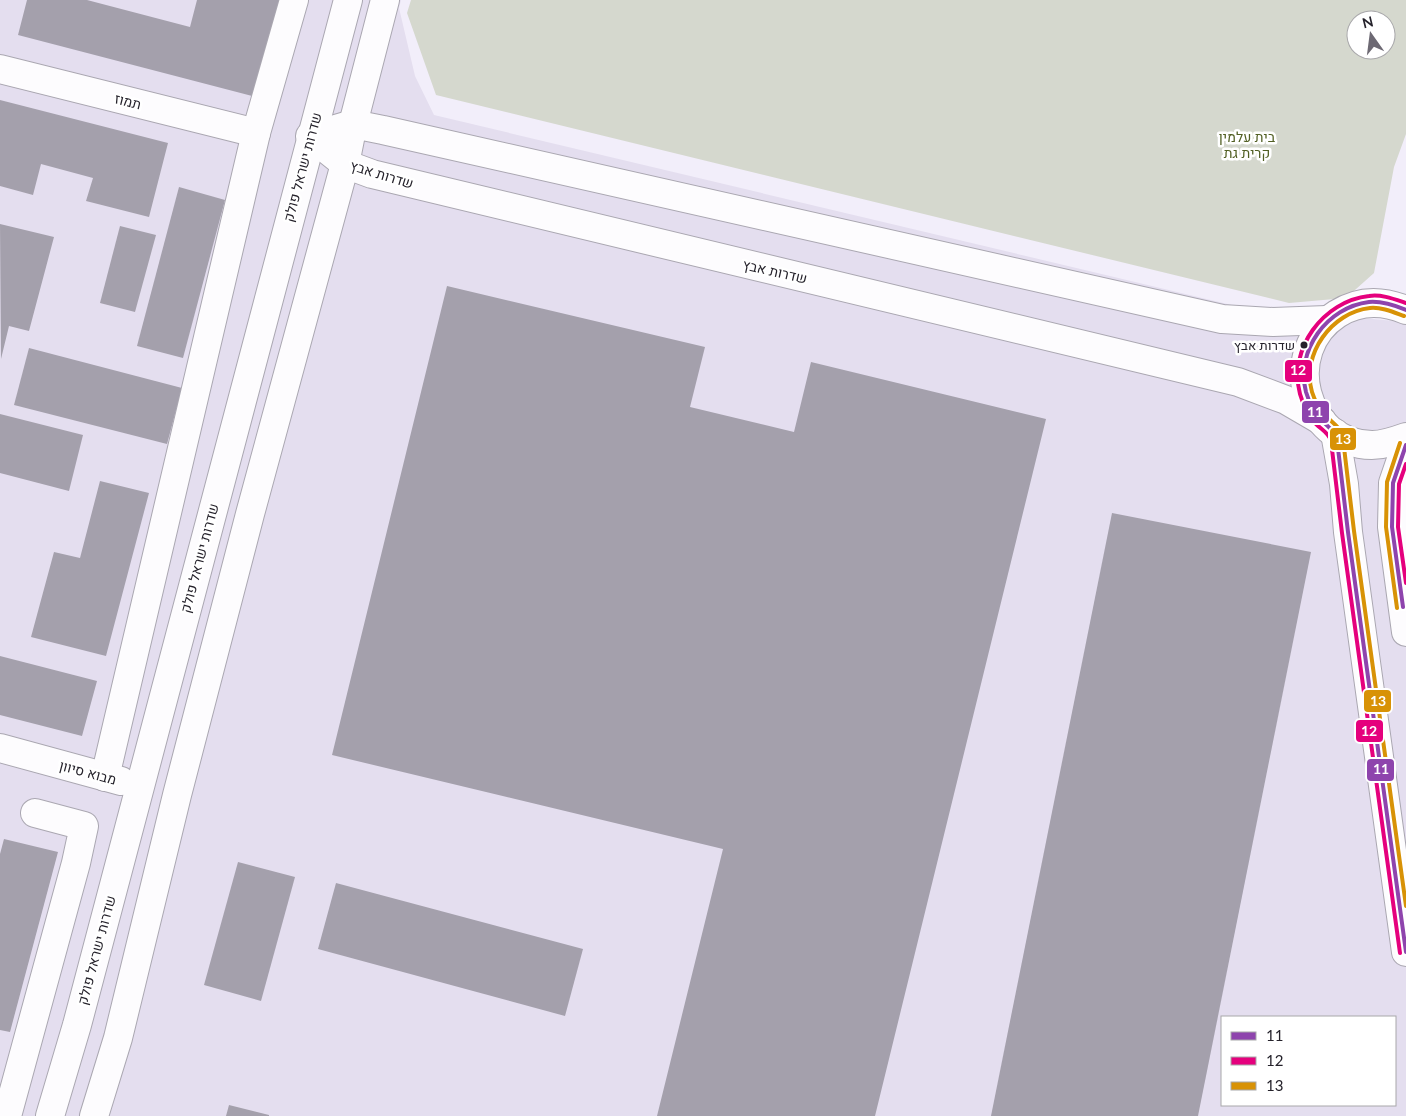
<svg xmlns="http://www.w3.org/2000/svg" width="1406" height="1116" font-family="Lato,Heebo,sans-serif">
  <rect width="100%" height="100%" fill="#f2eefa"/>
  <!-- industrial -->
  <path fill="#e4deef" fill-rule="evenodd" d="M0 0H401L399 8 415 76 434 115 1240 307 1406 322V1116H0ZM1222 1017H1395V1105H1222Z"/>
  <!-- green -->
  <path fill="#d5d8ce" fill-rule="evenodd" d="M411 0H1406V134L1394 167 1374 273 1346 298 1289 303 436 95 407 13ZM1356 20H1386V50H1356Z"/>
  <!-- building -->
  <g fill="#a4a0ac">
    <polygon points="27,0 87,0 190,27 197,0 281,0 256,97 18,35"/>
    <polygon points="0,100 168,143 149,217 86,201 93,178 41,164 33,195 0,186"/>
    <polygon points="179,187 225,200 183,358 137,346"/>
    <polygon points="0,224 54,237 29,331 9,326 1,359"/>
    <polygon points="120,226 156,235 135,312 100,303"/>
    <polygon points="447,286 705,347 690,407 794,432 811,362 1046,419 875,1116 657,1116 723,849 332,755"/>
    <polygon points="29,348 182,388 167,444 14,405"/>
    <polygon points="0,414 83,435 69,491 0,473"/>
    <polygon points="100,481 149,493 106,656 31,637 54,552 80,558"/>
    <polygon points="1112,513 1311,552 1198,1116 991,1116"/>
    <polygon points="0,656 97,681 82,736 0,715"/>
    <polygon points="4,839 58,852 10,1032 0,1030 0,854"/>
    <polygon points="238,862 295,877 261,1001 204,985"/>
    <polygon points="336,883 583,949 565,1016 318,949"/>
    <polygon points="229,1105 269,1115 269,1116 226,1116"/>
  </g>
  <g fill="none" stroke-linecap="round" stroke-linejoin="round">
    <!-- minor casing -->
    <g stroke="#aaa7b1" stroke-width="30">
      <g id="minor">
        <polyline points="0,69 256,133"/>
        <polyline points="336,129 353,124 383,130 1222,319 1273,322 1327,320"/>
        <polyline points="310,136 345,164 372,174 1238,382 1286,400 1322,421"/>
        <path d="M1406 310C1382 300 1359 300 1337 314 1280 351 1303 444 1372 445 1384 445 1395 441 1406 437"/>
        <polyline points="1335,433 1344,484 1348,532 1406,952"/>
        <polyline points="1406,445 1393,483 1392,527 1406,632"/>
        <polyline points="0,748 121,781"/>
        <polyline points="105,777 256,133 294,0"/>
        <polyline points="7,1116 76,863 84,826 35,813"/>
        <polyline points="50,1116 77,1025 348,0"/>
        <polyline points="94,1116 118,1038 177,795 250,514 345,164 353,124 385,0"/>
      </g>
    </g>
    <!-- minor -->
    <use href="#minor" stroke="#fdfcfe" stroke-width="28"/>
    <!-- bus-1 casing -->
    <g stroke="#fff" stroke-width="8">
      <g id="bus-1">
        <path d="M1406 310C1394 305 1381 301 1369 302 1327 307 1295 351 1306 392 1309 402 1314 412 1321 419 1327 427 1335 430 1337 440L1348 532 1406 952"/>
        <polyline points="1403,607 1392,527 1393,483 1406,445"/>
      </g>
    </g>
    <!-- bus-2 casing -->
    <g stroke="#fff" stroke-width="8">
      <g id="bus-2">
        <polyline points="1406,464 1399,484 1398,527 1406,583"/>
        <path d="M1400 953 1342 533 1331 441C1329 433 1322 430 1316 424 1309 415 1303 405 1300 394 1288 349 1323 301 1369 296 1381 294 1394 299 1406 303"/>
      </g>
    </g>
    <!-- bus-3 casing -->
    <g stroke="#fff" stroke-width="8">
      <g id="bus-3">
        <path d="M1404 316C1393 312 1382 307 1370 308 1332 312 1301 354 1312 392 1315 402 1321 411 1328 418 1335 425 1341 428 1343 439L1354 531 1406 906"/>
        <polyline points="1397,608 1386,527 1387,482 1400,443"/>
      </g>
    </g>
    <!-- bus-1 -->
    <use href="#bus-1" stroke="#8e44ad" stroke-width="4"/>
    <!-- bus-2 -->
    <use href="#bus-2" stroke="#e5007d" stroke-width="4"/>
    <!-- bus-3 -->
    <use href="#bus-3" stroke="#d89206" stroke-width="4"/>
  </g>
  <!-- markers -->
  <circle fill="#25222b" stroke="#fff" stroke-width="2" cx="1304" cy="345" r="4.5"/>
  <g text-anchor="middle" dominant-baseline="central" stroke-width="5" stroke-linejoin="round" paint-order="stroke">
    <!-- bus labels -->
    <g font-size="13" fill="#25222b" stroke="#fff" text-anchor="end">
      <text x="1295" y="345">שדרות אבץ</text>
    </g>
    <!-- street labels -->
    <g font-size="14" fill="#25222b" stroke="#fff">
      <text transform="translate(128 101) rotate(14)">תמוז</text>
      <text transform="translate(302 167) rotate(-75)">שדרות ישראל פולק</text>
      <text transform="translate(382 174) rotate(17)">שדרות אבץ</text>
      <text transform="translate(775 271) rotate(13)">שדרות אבץ</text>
      <text transform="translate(199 558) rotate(-75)">שדרות ישראל פולק</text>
      <text transform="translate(88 772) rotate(15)">מבוא סיוון</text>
      <text transform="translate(96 950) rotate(-75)">שדרות ישראל פולק</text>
    </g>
    <!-- park labels -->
    <g font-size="14" fill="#515f23" stroke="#fff">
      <text x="1247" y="136">בית עלמין<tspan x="1247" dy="16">קרית גת</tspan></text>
    </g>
  </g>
  <g stroke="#fff" stroke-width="2">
    <rect x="1284" y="359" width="29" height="24" rx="5" fill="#e5007d"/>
    <rect x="1301" y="400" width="29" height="24" rx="5" fill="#8e44ad"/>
    <rect x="1329" y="427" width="28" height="24" rx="5" fill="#d89206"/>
    <rect x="1363" y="689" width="29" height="24" rx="5" fill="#d89206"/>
    <rect x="1355" y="719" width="29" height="24" rx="5" fill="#e5007d"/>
    <rect x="1366" y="758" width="29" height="24" rx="5" fill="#8e44ad"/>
  </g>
  <g font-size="14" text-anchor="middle" font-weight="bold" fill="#fff">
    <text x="1298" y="375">12</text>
    <text x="1315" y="417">11</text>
    <text x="1343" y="444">13</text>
    <text x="1378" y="706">13</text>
    <text x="1369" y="736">12</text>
    <text x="1381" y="774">11</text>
  </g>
  <!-- legend -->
  <rect x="1221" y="1016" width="175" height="90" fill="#ffffff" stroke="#a8a7aa"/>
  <rect x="1231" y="1032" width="25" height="8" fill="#8e44ad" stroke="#a8a7aa"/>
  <text x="1266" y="1041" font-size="15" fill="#25222b">11</text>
  <rect x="1231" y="1057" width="25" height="8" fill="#e5007d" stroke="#a8a7aa"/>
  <text x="1266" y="1066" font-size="15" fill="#25222b">12</text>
  <rect x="1231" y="1082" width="25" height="8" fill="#d89206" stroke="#a8a7aa"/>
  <text x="1266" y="1091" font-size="15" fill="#25222b">13</text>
  <!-- north arrow -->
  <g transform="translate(1371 35) rotate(346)"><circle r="24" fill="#ffffff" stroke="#a8a7aa"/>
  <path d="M0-4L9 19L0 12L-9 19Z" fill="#6d6973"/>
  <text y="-8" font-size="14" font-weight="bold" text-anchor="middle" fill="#25222b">N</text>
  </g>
</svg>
